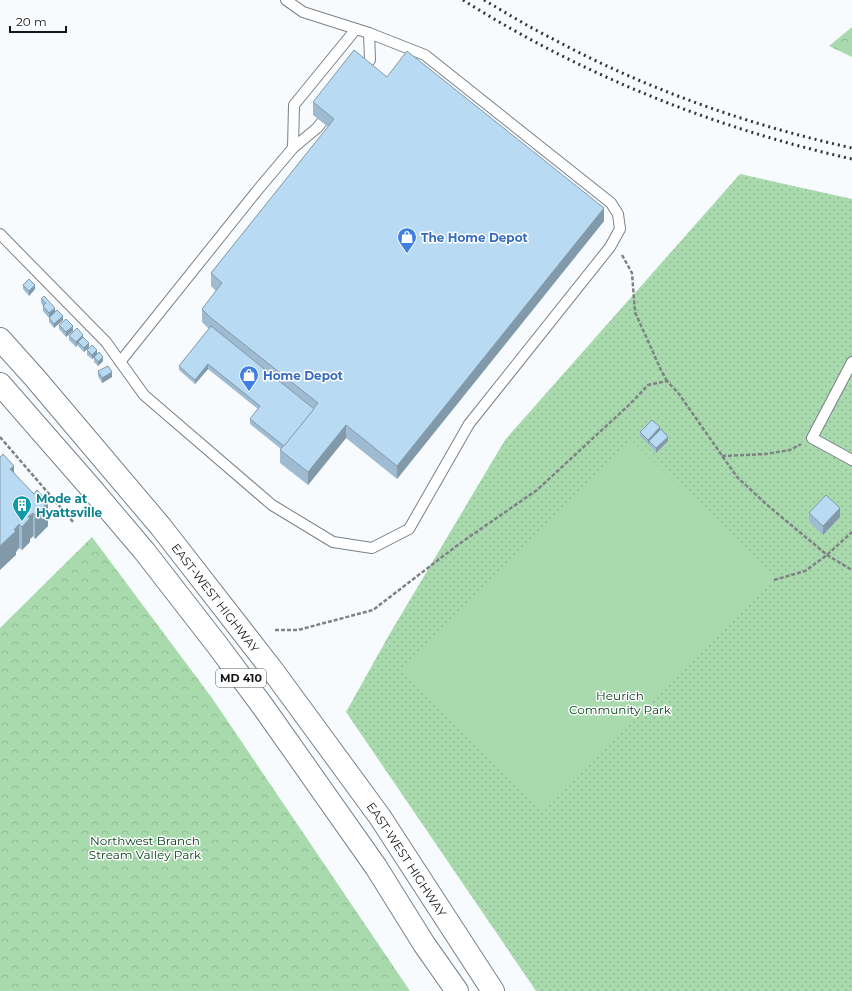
<svg xmlns="http://www.w3.org/2000/svg" width="852" height="991" font-family="Montserrat,sans-serif">
  <defs>
    <pattern id="grass-dots" width="8" height="8" patternUnits="userSpaceOnUse"><rect width="8" height="8" fill="#a8daad"/><path d="M2 2h.1M6 6h.1" fill="none" stroke="#90ba94" stroke-width="1.8" stroke-linecap="round"/></pattern>
    <pattern id="forest-crowns" width="20" height="18" patternUnits="userSpaceOnUse"><rect width="20" height="18" fill="#a8daad"/><path d="M2 6a3 3 0 1 1 6 0M12 15a3 3 0 1 1 6 0" fill="none" stroke="#90ba94"/></pattern>
  </defs>
  <rect width="100%" height="100%" fill="#f8fbfe"/>
  <!-- grass -->
  <polygon fill="url(#grass-dots)" points="740,174 852,199 852,991 536,991 346,712 389,635 505,440"/>
  <!-- forest -->
  <g fill="url(#forest-crowns)">
    <polygon points="852,27 852,57 829,46"/>
    <polygon points="92,537 212,698 410,991 0,991 0,628"/>
  </g>
  <!-- pitch -->
  <polygon fill="#a8daad" points="632,440 774,580 544,811 403,670"/>
  <g fill="none" stroke-linecap="round" stroke-linejoin="round">
    <!-- lane casing -->
    <g stroke="#798187" stroke-width="12">
      <g id="lane">
        <polyline points="360,72 370,60 369,33"/>
        <polyline points="293,148 317,128 330,112"/>
        <polyline points="0,234 106,342 144,395 272,505 333,542 372,548 409,529 469,424 610,247 620,229 618,214 611,203 425,55 369,33 303,12 286,0"/>
        <polyline points="120,362 256,192 293,148 294,105 356,29"/>
        <polyline points="852,362 812,438 852,460"/>
      </g>
    </g>
    <!-- primary casing -->
    <g stroke="#798187" stroke-width="24">
      <g id="primary">
        <path id="s1" d="M0 339 35 378 161 527 273 671 380 817 493 991"/>
        <polyline points="0,384 90,487 145,552 218,646 264,708 376,867 424,944 457,991"/>
      </g>
    </g>
    <!-- path -->
    <g stroke="#7f8285" stroke-width="2.5" stroke-dasharray="4 2" stroke-linecap="butt">
      <polyline points="622,255 632,273 635,312 661,370 667,381"/>
      <polyline points="0,437 74,523"/>
      <polyline points="722,456 766,454 790,450 801,444"/>
      <polyline points="774,580 805,571 827,555 852,532"/>
      <polyline points="275,630 298,630 373,610 459,544 537,490 630,404 648,385 667,381 679,394 737,477 766,504 827,555 852,570"/>
    </g>
    <!-- lane -->
    <use href="#lane" stroke="#fff" stroke-width="10"/>
    <!-- primary -->
    <use href="#primary" stroke="#fff" stroke-width="22"/>
    <!-- rail -->
    <g stroke="#323537" stroke-width="3" stroke-dasharray="2 4" stroke-linecap="butt">
      <path d="M463 0C582 75 714 128 852 159"/>
      <path d="M484 0C506 13 529 27 553 39 646 89 748 125 852 148"/>
    </g>
  </g>
  <!-- wall -->
  <g fill="#9fbbd1">
    <polygon points="387,77 604,221 397,479 346,438 308,485 280,463 280,450 281,449 250,424 250,419 258,409 208,369 195,384 179,370 179,366 209,329 202,322 202,309 216,291 211,286 211,273 328,127 313,115 313,102"/>
    <polygon points="23,285 35,289 29,296 23,289"/>
    <polygon points="41,299 55,312 49,318 43,311 43,306 41,303"/>
    <polygon points="49,318 63,320 54,328 49,322"/>
    <polygon points="59,325 73,331 66,337 59,329"/>
    <polygon points="69,336 83,337 89,347 84,352 78,346 78,344 76,347 69,340"/>
    <polygon points="87,350 97,354 103,361 98,366 94,362 94,358 92,359 87,355"/>
    <polygon points="98,371 112,377 102,383 98,376"/>
    <polygon points="660,431 668,441 656,453 649,445 649,443 648,444 640,436 640,432"/>
    <polygon points="14,473 48,526 35,539 33,536 30,539 30,542 22,550 19,548 16,552 16,555"/>
    <polygon points="809,513 840,517 823,535 809,522"/>
  </g>
  <!-- shaded-wall -->
  <g fill="#8299aa">
    <polygon points="604,208 604,221 397,479 397,466"/>
    <polygon points="35,285 35,289 29,296 29,291"/>
    <polygon points="55,308 55,312 49,318 49,313"/>
    <polygon points="63,316 63,320 54,328 54,324"/>
    <polygon points="73,326 73,331 66,337 66,332"/>
    <polygon points="83,335 83,339 78,342 78,344 76,347 76,342"/>
    <polygon points="89,343 89,347 84,352 84,348"/>
    <polygon points="97,350 97,354 92,359 92,355"/>
    <polygon points="103,357 103,361 98,366 98,362"/>
    <polygon points="208,364 208,369 195,384 195,380"/>
    <polygon points="112,372 112,377 102,383 102,378"/>
    <polygon points="346,425 346,438 308,485 308,472"/>
    <polygon points="660,427 660,432 649,441 649,443 648,444 648,440"/>
    <polygon points="668,437 668,441 656,453 656,448"/>
    <polygon points="14,466 14,489 10,469"/>
    <polygon points="48,502 48,526 35,539 35,515"/>
    <polygon points="840,508 840,517 823,535 823,526"/>
    <polygon points="33,513 33,536 30,539 30,542 22,550 22,527 28,517"/>
    <polygon points="19,524 19,548 16,552 16,555 0,570 0,546"/>
  </g>
  <!-- building -->
  <g fill="#b9daf3" stroke="#8299aa">
    <polygon points="354,50 387,77 407,51 604,208 397,466 346,425 308,472 280,450 318,403 211,318 202,309 222,283 211,273 334,119 313,102"/>
    <polygon points="29,279 35,285 29,291 23,285"/>
    <polygon points="44,296 55,308 49,313 43,306 46,303 41,299"/>
    <polygon points="57,310 63,316 54,324 49,318"/>
    <polygon points="66,319 73,326 66,332 59,325"/>
    <polygon points="211,326 314,409 284,446 250,419 260,406 208,364 195,380 179,366"/>
    <polygon points="77,328 83,335 76,342 69,336"/>
    <polygon points="83,337 89,343 84,348 78,342"/>
    <polygon points="92,345 97,350 92,355 87,350"/>
    <polygon points="99,352 103,357 98,362 94,357"/>
    <polygon points="108,366 112,372 102,378 98,371"/>
    <polygon points="652,420 660,427 648,440 640,432"/>
    <polygon points="661,429 668,437 656,448 649,441"/>
    <polygon points="3,454 14,466 10,469 34,494 37,490 48,502 35,515 33,513 28,517 30,518 22,527 19,524 14,530 16,531 0,546 0,457"/>
    <polygon points="826,495 840,508 823,526 809,513"/>
  </g>
  <!-- icons -->
  <defs>
    <g id="shop-pin" transform="scale(1)"><path d="M0 17L-7.5 6A9.5 9.5 0 1 1 7.5 6Z" fill="#3f7fe0" stroke="#fff"/><path d="M-5-2.5h2.3a2.7 3.5 0 0 1 5.4 0H5L5.5 6h-11ZM-1.5-2.5h3a1.5 2.3 0 0 0-3 0Z" fill="#fff"/></g>
    <g id="building-pin" transform="scale(1)"><path d="M0 17L-7.5 6A9.5 9.5 0 1 1 7.5 6Z" fill="#0f9aa8" stroke="#fff"/><path d="M-4-6H4V6H1V3H-1V6H-4ZM-2.5-4.3h1.7v1.8h-1.7ZM.8-4.3h1.7v1.8H.8ZM-2.5-1h1.7V.8h-1.7ZM.8-1h1.7V.8H.8Z" fill="#fff"/></g>
  </defs>
  <g fill-rule="evenodd">
    <use href="#shop-pin" x="407" y="237"/>
    <use href="#shop-pin" x="249" y="375"/>
    <use href="#building-pin" x="22" y="505"/>
  </g>
  <g text-anchor="middle" dominant-baseline="central" stroke-width="3" stroke-linejoin="round" paint-order="stroke">
    <!-- shield labels -->
    <rect fill="#fff" stroke="#5a5c5d" stroke-width="1" x="216" y="669" width="50" height="18" rx="3"/>
    <g font-size="11" font-weight="bold" fill="#131618">
      <text x="241" y="678">MD 410</text>
    </g>
    <!-- shop labels -->
    <g font-size="12" font-weight="bold" fill="#366cbe" stroke="#fff" text-anchor="start">
      <text x="421" y="237">The Home Depot</text>
      <text x="263" y="375">Home Depot</text>
    </g>
    <!-- culture labels -->
    <g font-size="12" font-weight="bold" fill="#0d838f" stroke="#fff" text-anchor="start">
      <text x="36" y="498">Mode at<tspan x="36" dy="14">Hyattsville</tspan></text>
    </g>
    <!-- street labels -->
    <g font-size="12" fill="#131618" stroke="#fff">
      <text stroke="none"><textPath href="#s1" startOffset="337">EAST-WEST HIGHWAY</textPath></text>
      <text stroke="none"><textPath href="#s1" startOffset="661">EAST-WEST HIGHWAY</textPath></text>
    </g>
    <!-- park labels -->
    <g font-size="12" fill="#003c11" stroke="#fff">
      <text x="620" y="695">Heurich<tspan x="620" dy="14">Community Park</tspan></text>
      <text x="145" y="840">Northwest Branch<tspan x="145" dy="14">Stream Valley Park</tspan></text>
    </g>
  </g>
  <!-- scale -->
  <path d="M10 26v6h56v-6" fill="none" stroke="#131618" stroke-width="2"/>
  <text x="16" y="26" font-size="12" fill="#131618" stroke="#ffffff" stroke-width="3" paint-order="stroke">20 m</text>
</svg>
